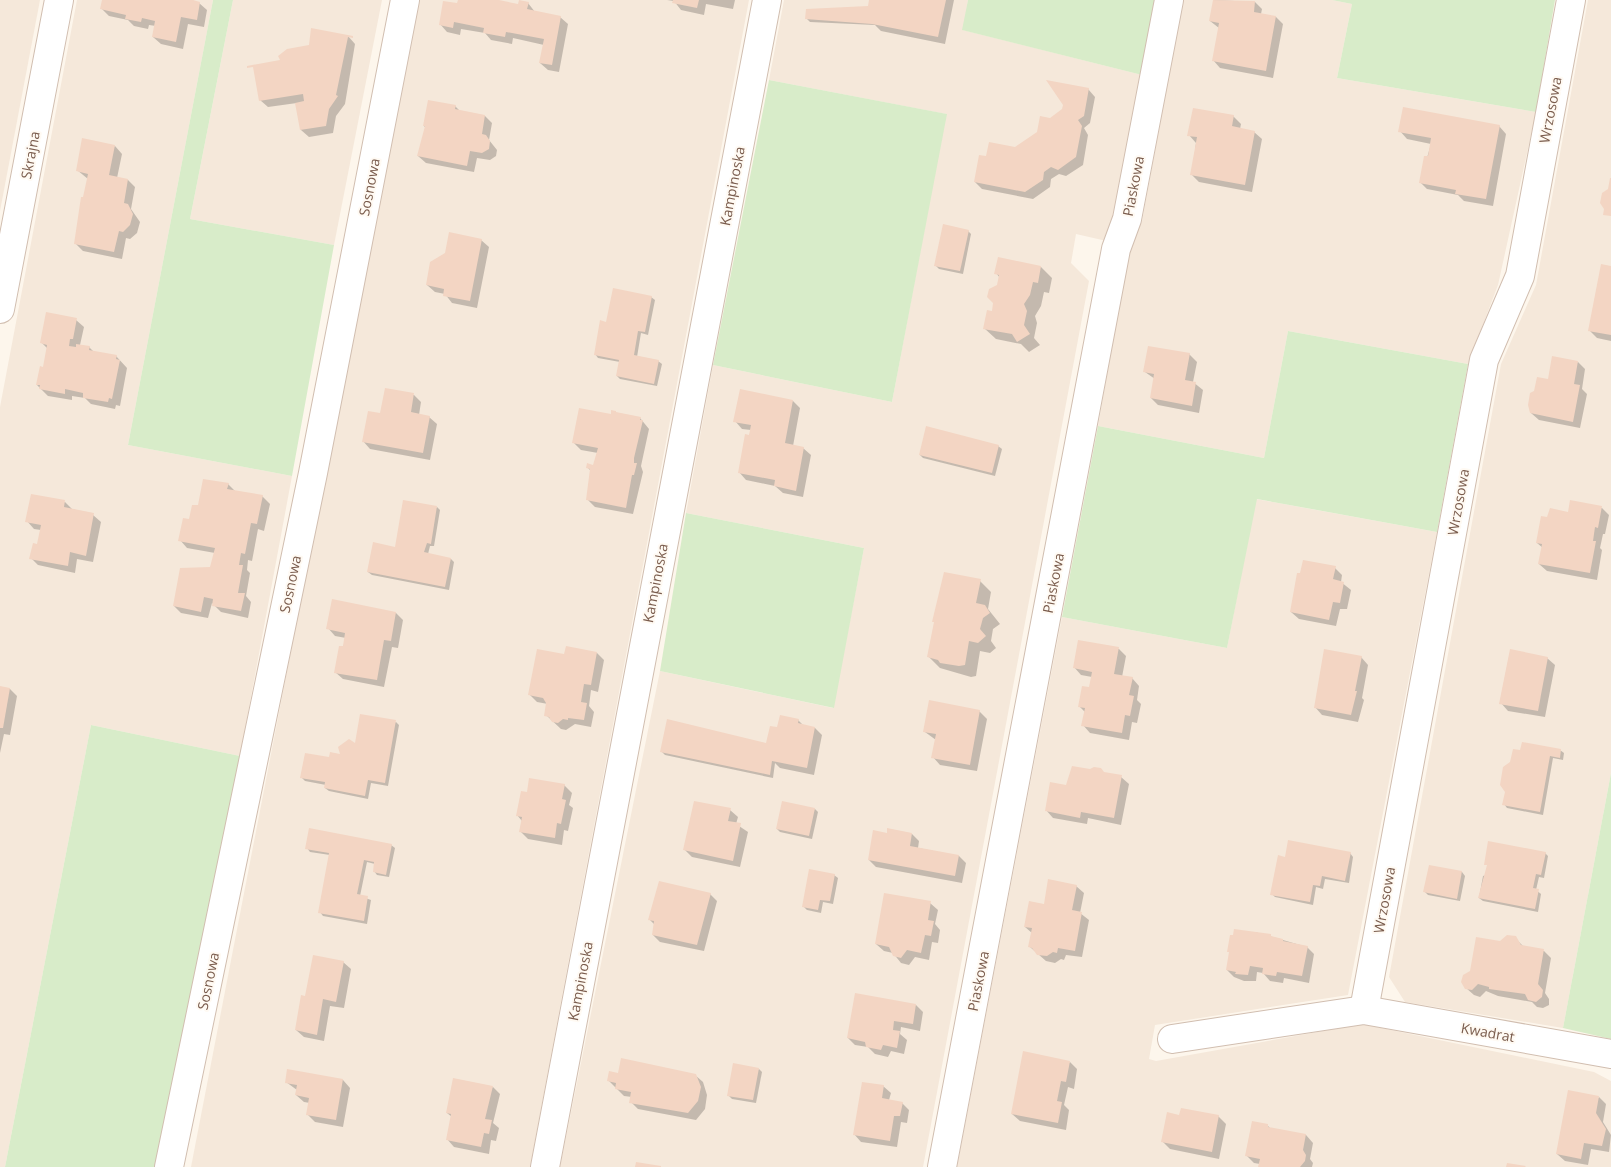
<svg xmlns="http://www.w3.org/2000/svg" width="1611" height="1167" font-family="'Open Sans',sans-serif">
  <rect width="100%" height="100%" fill="#fdf6ec"/>
  <!-- residential -->
  <g fill="#f5e8da">
    <polygon points="0,0 40,0 0,211"/>
    <polygon points="77,0 213,0 128,445 292,476 240,756 91,725 5,1167 0,1167 0,407"/>
    <polygon points="233,0 382,0 334,245 190,219"/>
    <polygon points="417,0 749,0 530,1167 191,1167"/>
    <polygon points="784,0 968,0 963,30 1146,76 1111,242 1076,234 1071,263 1089,281 923,1167 560,1167 660,671 833,708 864,548 686,513 713,365 892,402 946,114 769,80"/>
    <polygon points="1183,0 1332,0 1352,4 1337,78 1536,112 1498,285 1468,364 1288,331 1264,458 1098,426 1134,221 1142,221"/>
    <polygon points="1588,0 1611,0 1611,773 1563,1028 1405,1002 1389,977 1501,364 1536,285"/>
    <polygon points="1256,499 1437,532 1348,995 1155,1025 1149,1059 1156,1061 1362,1024 1594,1072 1611,1081 1611,1167 957,1167 1062,617 1227,648"/>
  </g>
  <!-- green -->
  <g fill="#d8ecc9">
    <polygon points="213,0 233,0 190,219 334,245 292,476 128,445"/>
    <polygon points="968,0 1157,0 1146,76 962,30"/>
    <polygon points="1332,0 1555,0 1536,112 1337,78 1352,4"/>
    <polygon points="769,80 947,114 892,402 713,365"/>
    <polygon points="1288,331 1468,364 1437,532 1257,499 1227,648 1062,617 1098,426 1264,458"/>
    <polygon points="686,513 864,548 834,708 660,671"/>
    <polygon points="91,725 240,756 156,1167 5,1167"/>
    <polygon points="1611,773 1611,1039 1563,1028"/>
  </g>
  <!-- shadow -->
  <g fill="#0003">
    <polygon points="104,0 191,0 199,3 207,10 204,27 188,24 183,49 161,44 153,37 156,26 149,25 148,29 134,26 128,20 109,16 102,9"/>
    <polygon points="459,0 493,0 519,5 528,3 535,12 560,17 568,24 559,72 548,70 540,63 544,45 513,38 512,44 491,40 485,33 461,29 460,35 447,32 440,24 458,5"/>
    <polygon points="667,0 735,0 733,9 706,4 704,15 681,10 674,1"/>
    <polygon points="870,0 954,0 945,44 881,31 875,25 810,22 806,18 869,7"/>
    <polygon points="1214,0 1255,2 1262,9 1261,14 1276,17 1283,24 1273,78 1220,68 1213,60 1219,28 1210,21"/>
    <polygon points="348,36 355,44 345,104 336,116 333,133 309,137 301,130 297,103 268,107 260,100 282,61 310,46"/>
    <polygon points="1088,89 1095,97 1090,123 1084,128 1088,135 1083,165 1066,176 1059,174 1051,179 1050,187 1033,199 982,189 975,182 987,157 1016,148 1038,133 1050,120"/>
    <polygon points="455,106 460,111 485,116 492,123 489,140 497,150 496,156 490,160 477,158 474,172 426,163 418,156 426,128 424,126"/>
    <polygon points="1233,116 1241,124 1240,129 1254,132 1262,139 1252,192 1199,182 1192,175 1196,143 1189,135"/>
    <polygon points="1499,126 1506,134 1493,206 1464,201 1458,195 1427,189 1420,182 1431,144 1407,139 1400,131"/>
    <polygon points="115,146 122,154 117,178 128,180 135,187 131,209 140,222 137,233 130,239 126,238 122,259 83,251 76,244 88,179 77,170"/>
    <polygon points="968,231 971,234 963,274 939,269 936,266"/>
    <polygon points="481,240 489,247 477,308 452,303 445,294 435,292 427,285"/>
    <polygon points="1041,267 1052,278 1049,293 1044,292 1041,306 1035,316 1037,323 1034,338 1040,345 1029,352 1021,344 996,339 984,328 993,312 1000,278 996,273"/>
    <polygon points="1611,267 1611,341 1597,338 1590,331"/>
    <polygon points="651,297 655,300 648,335 641,333 637,357 658,361 662,364 657,386 620,379 617,376 620,362 598,358 595,354 607,323"/>
    <polygon points="76,320 84,327 80,345 89,347 94,352 116,356 127,368 120,406 116,405 115,409 91,404 85,398 72,396 72,400 48,396 37,385 44,368 48,349 42,343"/>
    <polygon points="1189,354 1197,362 1193,382 1203,390 1199,413 1158,405 1151,398 1155,379 1145,372"/>
    <polygon points="1578,362 1585,369 1582,389 1587,394 1580,428 1539,420 1531,413 1535,391"/>
    <polygon points="386,389 414,395 421,402 419,415 429,417 437,424 430,460 370,449 363,441 381,414"/>
    <polygon points="793,401 800,408 793,446 803,448 811,455 803,497 783,493 775,486 746,480 739,472 751,430 742,429 735,421"/>
    <polygon points="612,415 640,418 649,429 641,466 643,472 633,514 595,507 588,500 591,471 587,467 594,466 598,453 581,450 574,443"/>
    <polygon points="998,446 1002,449 995,476 923,458 920,455"/>
    <polygon points="228,484 235,491 262,496 270,504 264,531 258,529 252,561 248,560 247,570 250,573 246,596 251,602 248,618 221,612 212,603 208,618 181,613 174,606 211,568 215,553 187,548 180,540 199,507"/>
    <polygon points="65,502 72,509 93,515 101,522 93,562 77,559 75,573 38,565 31,558 38,545 41,530 34,529 27,521"/>
    <polygon points="437,507 440,510 434,546 430,546 428,554 451,559 454,562 449,590 372,575 368,572 396,548"/>
    <polygon points="1602,508 1609,515 1605,534 1603,534 1600,548 1602,550 1597,580 1547,571 1539,564 1543,548 1537,543 1548,518"/>
    <polygon points="1335,568 1342,575 1341,582 1351,590 1347,609 1340,609 1336,626 1299,619 1291,612"/>
    <polygon points="980,581 991,592 988,609 1000,624 993,629 991,641 996,648 990,653 980,651 976,676 971,677 940,668 929,657"/>
    <polygon points="396,613 403,620 398,648 392,647 384,687 343,679 335,672 346,638 335,636 328,628"/>
    <polygon points="1079,641 1119,649 1126,656 1122,677 1132,678 1139,686 1137,700 1141,704 1137,723 1132,722 1129,740 1090,733 1083,725 1085,712 1079,706 1090,688 1092,677 1081,675 1074,667"/>
    <polygon points="597,653 604,660 598,692 591,690 589,706 594,712 591,727 575,724 566,730 561,729 546,715 548,704 537,702 529,694 565,655"/>
    <polygon points="1361,657 1368,665 1362,698 1364,700 1358,722 1322,715 1315,707"/>
    <polygon points="1547,658 1555,665 1545,717 1508,711 1501,703"/>
    <polygon points="0,687 10,689 17,696 10,735 4,734 0,753"/>
    <polygon points="979,711 987,719 977,771 940,765 933,757 936,740 925,732"/>
    <polygon points="798,720 804,726 815,728 822,735 814,775 780,768 775,763 773,778 665,755 661,751 767,744 778,729"/>
    <polygon points="396,722 399,725 388,786 371,783 368,799 329,791 325,788 326,785 305,781 301,777 330,759 342,756"/>
    <polygon points="1560,750 1564,753 1563,760 1553,758 1543,815 1507,808 1504,804 1506,791 1504,767"/>
    <polygon points="1105,774 1121,777 1129,784 1121,825 1088,818 1087,824 1053,818 1046,810 1066,786"/>
    <polygon points="564,785 572,793 569,805 573,808 568,831 564,830 562,845 528,839 520,831 522,821 517,815 528,794"/>
    <polygon points="815,809 818,812 812,839 780,832 777,829"/>
    <polygon points="730,810 738,817 736,824 748,832 740,867 692,857 685,850"/>
    <polygon points="912,834 919,841 918,848 959,856 966,863 962,883 876,867 869,860 888,835"/>
    <polygon points="391,845 395,848 389,877 377,875 374,871 375,864 367,862 360,896 371,900 367,924 323,916 320,912 330,855 310,852 307,848"/>
    <polygon points="1350,853 1353,857 1349,883 1325,879 1323,889 1316,887 1313,905 1275,897 1272,894 1286,858"/>
    <polygon points="1545,853 1548,856 1544,878 1539,877 1536,890 1541,894 1538,912 1483,901 1479,898 1483,876"/>
    <polygon points="1430,867 1462,872 1465,876 1460,901 1428,895 1425,892"/>
    <polygon points="834,875 838,878 833,904 823,902 821,913 807,910 804,907"/>
    <polygon points="1076,886 1084,893 1080,913 1089,920 1082,957 1066,955 1064,960 1061,959 1055,963 1046,961 1030,947 1032,933 1025,927 1045,905"/>
    <polygon points="710,894 717,901 704,951 660,942 653,935 655,925 649,919"/>
    <polygon points="930,903 938,910 935,924 940,930 938,943 932,942 929,960 915,957 909,965 901,963 893,953 884,951 876,944"/>
    <polygon points="1255,932 1307,947 1314,954 1309,983 1284,978 1283,983 1270,981 1263,973 1257,972 1256,981 1244,981 1234,977 1227,970 1230,953 1228,951 1255,935"/>
    <polygon points="1515,938 1524,947 1544,951 1551,958 1545,993 1549,999 1549,1005 1543,1008 1537,1007 1532,1002 1498,996 1486,991 1480,997 1474,995 1466,988 1471,972 1500,942"/>
    <polygon points="343,962 351,969 344,1008 330,1006 324,1041 304,1037 296,1030 306,997"/>
    <polygon points="916,1005 923,1012 920,1031 901,1027 900,1034 907,1040 904,1054 891,1051 888,1057 875,1054 868,1047 855,1045 848,1038"/>
    <polygon points="1070,1062 1077,1069 1074,1089 1068,1087 1064,1105 1069,1110 1066,1130 1020,1121 1012,1114"/>
    <polygon points="759,1069 762,1072 756,1103 732,1099 729,1096"/>
    <polygon points="619,1074 695,1075 703,1082 707,1095 705,1109 696,1120 638,1109 631,1102 632,1097 624,1096 608,1080"/>
    <polygon points="343,1080 350,1088 343,1127 315,1122 307,1114 310,1103 304,1102 296,1095 297,1090 286,1082"/>
    <polygon points="883,1086 891,1093 889,1100 902,1103 909,1110 907,1123 901,1122 897,1147 861,1142 854,1134"/>
    <polygon points="493,1087 500,1094 493,1123 499,1128 496,1141 491,1140 489,1154 454,1147 447,1139 452,1117 447,1113"/>
    <polygon points="1599,1097 1606,1104 1603,1122 1611,1135 1609,1152 1591,1149 1588,1165 1565,1161 1557,1154"/>
    <polygon points="1180,1116 1218,1116 1226,1124 1219,1159 1170,1149 1163,1142"/>
    <polygon points="1267,1125 1271,1129 1306,1135 1313,1143 1310,1159 1313,1163 1312,1167 1259,1167 1260,1164 1254,1163 1247,1156"/>
  </g>
  <!-- building -->
  <g fill="#f3d5c3">
    <polygon points="102,0 193,0 200,2 197,20 181,17 176,42 152,37 155,21 142,18 141,22 125,19 126,15 100,9"/>
    <polygon points="458,0 499,0 518,4 519,0 529,2 527,9 561,16 552,65 539,63 544,39 506,32 505,37 483,33 484,28 454,22 453,28 439,25 443,1 457,3"/>
    <polygon points="673,0 699,0 697,8 672,3"/>
    <polygon points="869,0 946,0 938,37 872,24 805,19 806,9 868,6"/>
    <polygon points="1213,0 1255,1 1254,12 1276,16 1266,71 1212,61 1219,23 1209,21"/>
    <polygon points="311,28 353,36 353,38 348,37 336,95 338,96 329,109 326,126 300,130 295,103 304,101 303,94 259,101 253,67 247,68 247,66 280,60 278,56 287,49 309,45"/>
    <polygon points="1046,80 1089,88 1084,116 1078,120 1082,126 1076,157 1058,170 1051,167 1044,172 1043,180 1025,192 974,182 979,155 986,156 989,142 1015,147 1037,132 1040,116 1050,118 1062,109 1063,105"/>
    <polygon points="428,100 456,105 455,109 485,115 482,134 486,135 490,141 489,149 482,153 470,151 467,166 417,156 425,126 423,126"/>
    <polygon points="1403,107 1500,125 1486,199 1455,194 1456,190 1419,183 1424,156 1428,156 1431,138 1398,132"/>
    <polygon points="1193,108 1234,115 1232,126 1255,131 1245,185 1190,175 1197,137 1187,136"/>
    <polygon points="82,138 115,145 109,175 128,179 124,203 128,204 133,214 130,225 123,232 119,231 114,252 74,244 81,197 83,197 88,174 76,171"/>
    <polygon points="1610,178 1611,178 1611,216 1603,215 1604,209 1600,203 1602,193 1608,189"/>
    <polygon points="943,224 969,230 960,271 934,266"/>
    <polygon points="449,232 482,239 470,301 443,296 444,289 426,285 430,262 445,253"/>
    <polygon points="998,257 1041,266 1038,283 1033,282 1030,295 1024,304 1027,311 1024,325 1030,334 1017,342 1012,334 983,329 987,310 992,311 993,303 987,297 989,289 997,285 999,275 994,274"/>
    <polygon points="1601,264 1611,266 1611,335 1588,331"/>
    <polygon points="613,288 652,296 645,332 638,331 634,355 659,360 654,384 616,376 619,360 594,355 600,320 606,322"/>
    <polygon points="46,312 77,318 73,339 70,339 69,346 76,347 76,344 90,346 89,350 117,355 116,359 120,360 112,399 109,398 108,402 83,398 83,393 65,389 65,394 39,389 40,385 36,385 40,366 43,367 47,345 40,343"/>
    <polygon points="1148,346 1190,353 1185,380 1196,382 1192,406 1150,398 1154,374 1143,372"/>
    <polygon points="1552,356 1578,361 1574,384 1580,385 1573,422 1530,413 1528,405 1530,393 1534,391 1537,377 1548,379"/>
    <polygon points="385,388 414,393 411,412 430,416 423,453 362,442 368,411 380,413"/>
    <polygon points="740,389 793,400 785,443 804,447 796,491 774,486 775,480 738,473 745,434 749,435 751,425 733,422"/>
    <polygon points="579,408 611,414 611,410 616,411 616,412 641,417 640,420 643,420 634,458 634,463 637,463 634,475 632,475 626,508 586,500 590,469 586,468 587,463 593,465 598,448 572,443"/>
    <polygon points="926,426 999,445 992,473 919,455"/>
    <polygon points="203,479 229,483 227,489 263,495 257,524 251,523 245,554 241,553 239,565 243,565 238,593 245,593 241,611 212,606 213,599 204,597 201,612 173,606 180,568 210,567 215,548 178,541 183,518 189,519 192,505 198,505"/>
    <polygon points="31,494 65,500 64,507 94,513 86,556 70,552 68,566 29,559 33,543 37,544 41,525 25,522"/>
    <polygon points="403,500 437,506 431,544 427,543 424,552 451,558 445,587 367,572 373,542 395,547"/>
    <polygon points="1570,500 1602,506 1598,528 1595,527 1593,541 1596,541 1590,573 1538,564 1542,544 1536,543 1541,516 1547,517 1550,508 1568,512"/>
    <polygon points="1303,560 1336,566 1333,579 1344,582 1340,603 1333,602 1329,620 1290,612 1297,573 1300,573"/>
    <polygon points="944,572 981,579 976,603 985,605 990,613 983,618 980,629 986,636 978,643 969,641 965,665 959,666 940,663 938,660 927,657 934,622 932,622"/>
    <polygon points="332,599 396,612 391,641 384,640 377,680 334,673 339,646 343,646 345,633 326,629"/>
    <polygon points="1078,640 1119,647 1114,674 1133,677 1129,695 1134,696 1130,716 1125,715 1122,733 1081,726 1085,708 1078,707 1082,686 1089,687 1092,672 1073,668"/>
    <polygon points="566,646 597,652 591,685 584,684 581,702 587,703 584,720 568,718 568,720 563,719 558,723 552,722 549,717 544,716 546,703 543,698 528,695 537,649 564,654"/>
    <polygon points="1324,649 1362,656 1355,691 1357,691 1351,715 1314,708"/>
    <polygon points="1510,649 1548,657 1538,711 1499,704"/>
    <polygon points="0,686 10,688 3,728 0,728"/>
    <polygon points="929,700 980,710 970,765 931,758 936,734 923,732"/>
    <polygon points="360,714 396,720 385,783 368,780 365,796 324,788 325,782 300,778 305,753 329,757 330,752 340,754 338,747 349,739 355,743"/>
    <polygon points="780,715 799,719 798,723 815,727 807,768 772,761 770,775 660,752 667,719 766,743 770,726 777,727"/>
    <polygon points="1522,742 1561,749 1560,758 1550,756 1540,812 1502,805 1505,792 1500,785 1503,767 1510,762 1513,749 1520,750"/>
    <polygon points="1072,766 1090,769 1094,767 1101,768 1104,772 1122,775 1114,818 1081,812 1080,818 1045,811 1050,782 1066,785"/>
    <polygon points="529,778 565,784 562,799 566,800 561,824 557,823 555,838 519,832 522,817 516,816 521,791 527,792"/>
    <polygon points="694,801 731,808 728,821 741,823 733,861 683,850"/>
    <polygon points="782,801 815,808 809,836 776,829"/>
    <polygon points="309,828 392,844 386,875 373,872 374,862 364,860 357,894 368,896 364,921 318,913 329,853 305,849"/>
    <polygon points="887,828 912,833 910,846 959,855 955,876 868,860 873,830 887,833"/>
    <polygon points="1288,840 1351,852 1345,881 1322,876 1320,886 1313,885 1310,902 1270,895 1278,855 1285,857"/>
    <polygon points="1488,841 1546,852 1541,875 1536,874 1533,888 1539,889 1535,909 1478,898 1487,865 1484,865"/>
    <polygon points="1429,865 1462,871 1457,899 1423,892"/>
    <polygon points="809,869 835,874 830,901 820,900 818,910 802,907"/>
    <polygon points="1048,879 1077,885 1072,910 1082,912 1075,951 1058,948 1057,953 1053,952 1047,956 1037,955 1032,948 1028,947 1032,928 1024,927 1029,901 1044,904"/>
    <polygon points="659,881 711,893 697,945 652,935 654,921 648,920"/>
    <polygon points="884,893 931,901 928,920 934,921 931,936 925,935 921,953 907,950 901,958 893,956 889,947 875,944"/>
    <polygon points="1234,929 1271,934 1271,936 1283,939 1283,941 1308,946 1302,976 1277,972 1276,976 1262,974 1263,968 1250,966 1248,975 1235,974 1236,972 1226,970 1229,952 1227,952 1230,935 1233,935"/>
    <polygon points="1507,935 1516,936 1521,945 1544,949 1538,984 1543,990 1542,997 1536,1002 1528,1000 1525,994 1489,989 1489,987 1478,984 1472,990 1465,989 1461,982 1463,975 1470,971 1476,937 1500,941"/>
    <polygon points="313,955 344,961 336,1002 323,999 317,1035 295,1030 301,995 305,996"/>
    <polygon points="855,993 916,1004 913,1024 894,1021 893,1030 900,1031 897,1048 883,1045 881,1050 866,1047 865,1042 847,1038"/>
    <polygon points="1023,1051 1070,1061 1066,1082 1061,1081 1057,1101 1062,1102 1058,1123 1011,1114"/>
    <polygon points="621,1058 696,1074 701,1087 698,1101 688,1113 629,1103 631,1092 615,1089 616,1083 607,1081 609,1071 618,1073"/>
    <polygon points="733,1063 759,1068 753,1100 727,1096"/>
    <polygon points="287,1069 343,1079 336,1120 306,1115 309,1098 295,1095 297,1085 285,1083"/>
    <polygon points="453,1078 493,1086 485,1119 492,1120 489,1134 484,1133 481,1147 446,1140 451,1114 446,1113"/>
    <polygon points="862,1082 884,1085 882,1098 903,1102 900,1116 894,1116 890,1141 853,1135"/>
    <polygon points="1568,1090 1599,1096 1596,1113 1606,1129 1602,1146 1584,1143 1581,1159 1556,1154"/>
    <polygon points="1181,1108 1219,1115 1212,1152 1161,1142 1167,1112 1179,1115"/>
    <polygon points="1252,1121 1268,1124 1268,1127 1306,1134 1303,1150 1306,1155 1305,1161 1300,1167 1258,1167 1260,1159 1245,1156"/>
    <polygon points="636,1162 661,1166 661,1167 635,1167"/>
    <polygon points="1507,1163 1526,1166 1525,1167 1506,1167"/>
  </g>
  <g fill="none" stroke-linecap="round" stroke-linejoin="round">
    <!-- minor casing -->
    <g stroke="#d1beb0" stroke-width="30">
      <g id="minor">
        <polyline points="0,309 59,0"/>
        <polyline points="1364,1010 1484,360 1520,276 1571,0"/>
        <polyline points="1172,1039 1364,1010 1611,1054"/>
        <polyline points="169,1167 313,473 405,0"/>
        <polyline points="545,1167 767,0"/>
        <polyline points="942,1167 1116,249 1127,219 1169,0"/>
      </g>
    </g>
    <!-- minor -->
    <use href="#minor" stroke="#fff" stroke-width="28"/>
  </g>
  <g text-anchor="middle" dominant-baseline="central" stroke-width="4" stroke-linejoin="round" paint-order="stroke">
    <!-- street labels -->
    <g font-size="14" fill="#7a5c4d" stroke="#fffaf3">
      <text transform="translate(1550 110) rotate(-79)">Wrzosowa</text>
      <text transform="translate(30 155) rotate(-79)">Skrajna</text>
      <text transform="translate(732 186) rotate(-79)">Kampinoska</text>
      <text transform="translate(1133 186) rotate(-79)">Piaskowa</text>
      <text transform="translate(369 187) rotate(-79)">Sosnowa</text>
      <text transform="translate(1458 502) rotate(-80)">Wrzosowa</text>
      <text transform="translate(655 583) rotate(-79)">Kampinoska</text>
      <text transform="translate(1053 583) rotate(-79)">Piaskowa</text>
      <text transform="translate(290 584) rotate(-78)">Sosnowa</text>
      <text transform="translate(1384 900) rotate(-80)">Wrzosowa</text>
      <text transform="translate(208 981) rotate(-78)">Sosnowa</text>
      <text transform="translate(580 981) rotate(-79)">Kampinoska</text>
      <text transform="translate(978 981) rotate(-79)">Piaskowa</text>
      <text transform="translate(1488 1032) rotate(10)">Kwadrat</text>
    </g>
  </g>
</svg>
